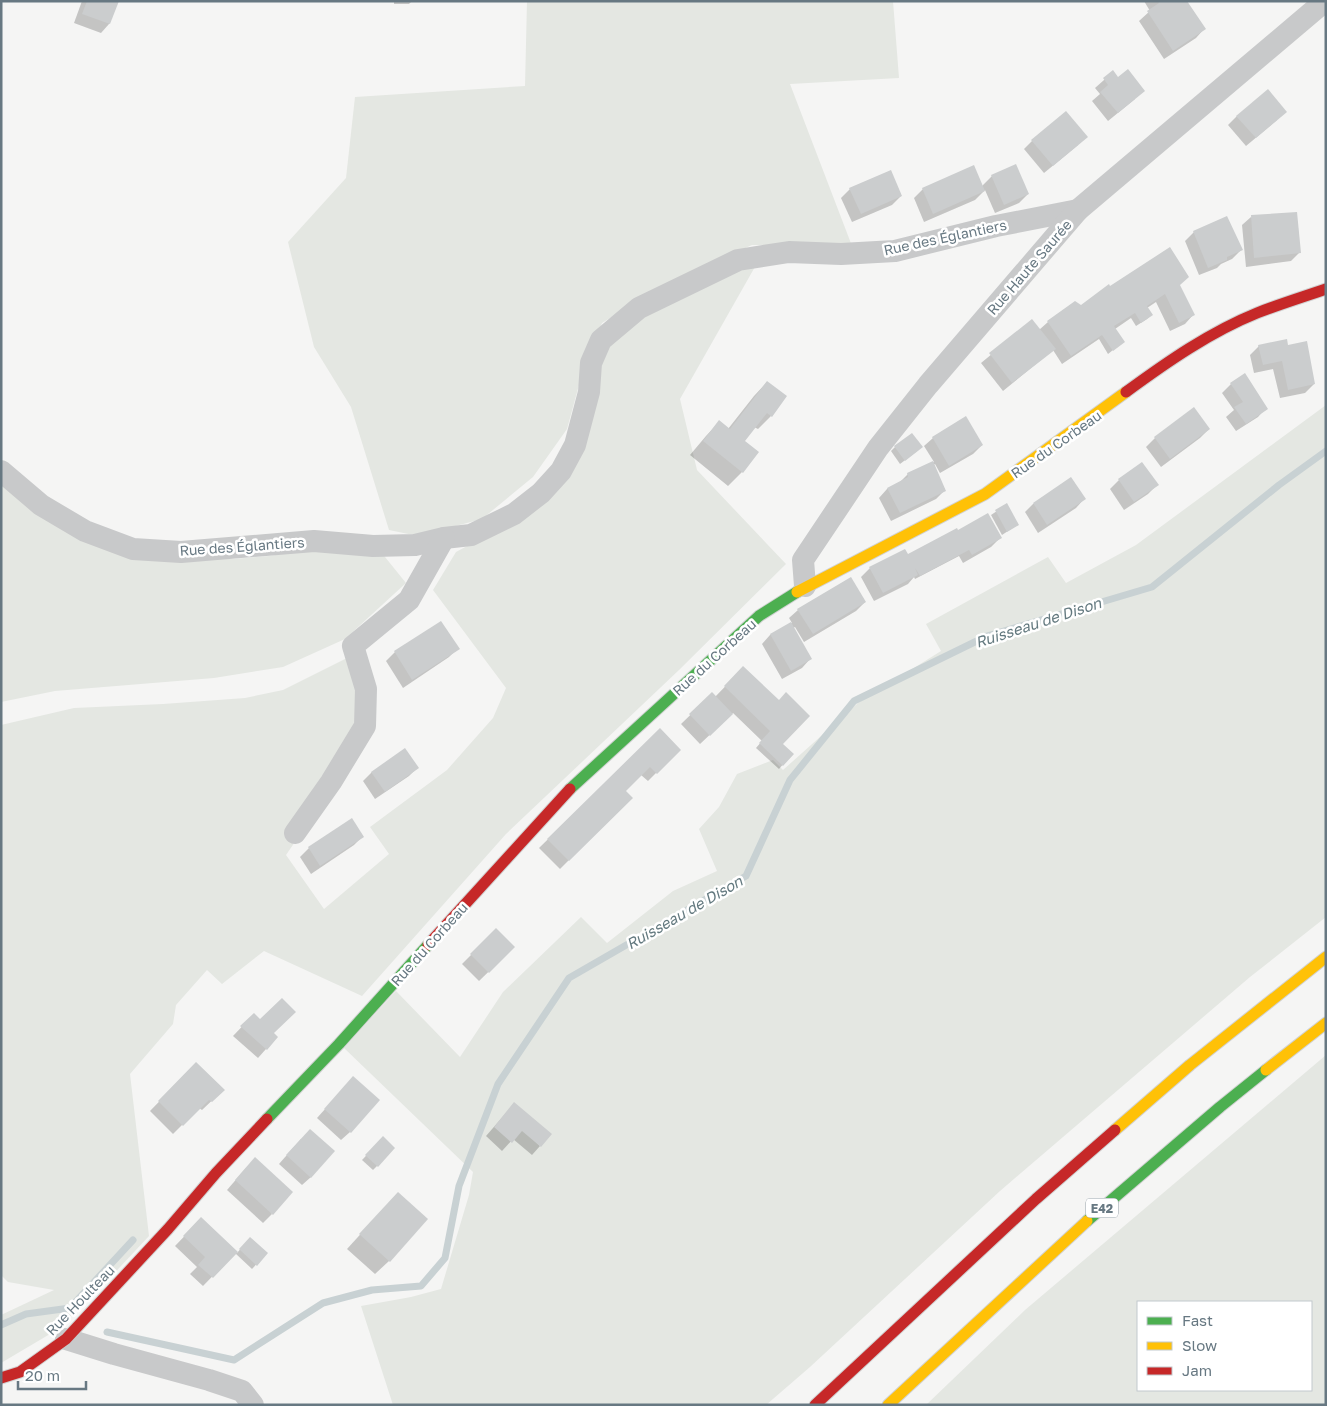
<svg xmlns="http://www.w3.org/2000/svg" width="1327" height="1406" font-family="'Golos Text',sans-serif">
  <rect width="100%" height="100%" fill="#f5f5f4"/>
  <!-- green -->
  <g fill="#e4e7e2" fill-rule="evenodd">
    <polygon points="527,1 893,1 899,78 790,84 852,246 752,245 663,285 602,323 585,363 567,429 533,477 482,519 418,536 389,530 351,407 314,347 288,242 346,178 355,97 525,86"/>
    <polygon points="760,258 680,399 697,470 786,564 679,670 506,834 362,996 264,951 222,984 207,970 176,1005 173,1024 130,1074 149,1236 93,1296 50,1334 1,1363 1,1315 54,1290 8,1282 1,1275 1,725 74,708 163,704 245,698 283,690 347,658 361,706 344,755 301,833 286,855 324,909 389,854 370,827 447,770 493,718 506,688 433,590 456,552 502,527 545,496 601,351 635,317"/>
    <polygon points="1326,405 1326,917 1250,977 1000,1191 810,1367 766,1405 393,1405 361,1306 411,1297 441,1289 469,1195 473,1172 344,1048 396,991 460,1057 503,992 581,917 607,943 673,891 717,871 699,829 719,807 737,774 773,760 783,770 858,703 941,651 926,624 1048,557 1066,583 1136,545"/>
    <polygon points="1,485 133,559 234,559 269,556 334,546 381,552 406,583 345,639 283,667 214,678 55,691 1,702"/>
    <path d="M1326 1055V1405H926L1025 1310ZM1138 1302H1311V1390H1138Z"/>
  </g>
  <!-- shadow -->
  <g fill="#0003">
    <polygon points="82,1 118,1 109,24 101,33 74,23"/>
    <polygon points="394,1 412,1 409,4 394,4"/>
    <polygon points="1144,1 1186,1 1204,29 1196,38 1164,59 1139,21 1150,11"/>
    <polygon points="1113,72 1135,99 1108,121 1092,101 1100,94 1095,88"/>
    <polygon points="1237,116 1277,120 1246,146 1228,125"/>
    <polygon points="1032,141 1078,145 1044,173 1024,149"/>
    <polygon points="992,176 1028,194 1019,203 995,213 985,190 975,200 924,222 914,198 923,189 982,186"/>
    <polygon points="850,189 901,196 892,205 852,222 841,198"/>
    <polygon points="1251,217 1300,252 1291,261 1246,267 1242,225"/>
    <polygon points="1227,218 1241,250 1232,259 1221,264 1217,268 1199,275 1185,241 1194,232"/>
    <polygon points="1179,286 1193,315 1185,324 1170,331 1156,302 1147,308 1151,315 1147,319 1136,326 1131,318 1115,329 1123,342 1108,354 1099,339 1062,364 1053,350 1003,391 981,363 1032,321 1039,330 1048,322 1081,306 1110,288"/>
    <polygon points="1259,346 1287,346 1314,384 1305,393 1280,398 1273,369 1254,373 1250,355"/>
    <polygon points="767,382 771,416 758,429 754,427 744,441 758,452 742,472 728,486 690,455 706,436 719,422 728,429 754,396"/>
    <polygon points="1231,384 1266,408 1258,417 1236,431 1226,417 1234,410 1222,393"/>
    <polygon points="1209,429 1200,438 1161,467 1146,447 1155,438"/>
    <polygon points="933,438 982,445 973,454 940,473 935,464 933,465 945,490 936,499 891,521 879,498 887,489 900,482 908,474 934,462 924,446"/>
    <polygon points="895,447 917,451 900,464 891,451"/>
    <polygon points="1142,464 1157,485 1148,494 1124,510 1110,489 1119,480"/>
    <polygon points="1084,499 1076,508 1038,533 1025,512 1033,504"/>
    <polygon points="1006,505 1017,525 1002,535 991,515"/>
    <polygon points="1000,538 991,547 963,563 959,556 915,579 914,577 908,584 874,601 861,577 870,568 907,557"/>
    <polygon points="865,602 856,611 804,642 795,627 793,628 810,659 802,668 782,679 762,644 770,635 792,623 789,618 798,610"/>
    <polygon points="441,623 458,648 449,657 403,688 386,661 395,652"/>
    <polygon points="743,668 781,743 792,754 779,769 756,748 762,741 733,713 700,744 681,724 712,694 715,697"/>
    <polygon points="660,730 679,750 648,781 641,775 624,791 631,798 560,869 539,848"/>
    <polygon points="418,767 409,776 375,799 363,781 372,772"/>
    <polygon points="363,836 354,845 311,874 300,857 309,848"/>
    <polygon points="496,930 514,947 479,981 462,964"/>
    <polygon points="254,1014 272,1033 266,1049 258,1058 233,1036"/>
    <polygon points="196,1064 223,1090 202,1110 199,1108 173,1134 150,1111"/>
    <polygon points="345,1087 350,1132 341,1140 317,1118"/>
    <polygon points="506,1113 540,1146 532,1155 513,1139 502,1151 486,1136"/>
    <polygon points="383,1138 377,1166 373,1170 362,1160"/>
    <polygon points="301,1139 311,1177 302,1185 279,1164"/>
    <polygon points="246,1168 272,1214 263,1223 227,1190"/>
    <polygon points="398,1193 389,1261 375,1274 347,1249"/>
    <polygon points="201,1219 237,1253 250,1238 267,1253 252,1269 235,1253 203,1286 190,1274 197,1267 175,1246"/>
  </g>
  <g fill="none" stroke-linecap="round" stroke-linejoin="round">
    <!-- stream -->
    <g stroke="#c8d1d3" stroke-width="7">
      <polyline points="1,1325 26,1314 70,1308 133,1240"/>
      <polyline points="107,1332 234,1360 323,1303 372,1290 421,1286 445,1258 459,1186 498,1084 569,978 746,876 790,780 854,701 987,636 1152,587 1279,485 1326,451"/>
    </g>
  </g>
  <!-- building -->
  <g fill="#cbcdce">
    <polygon points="87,1 119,1 110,24 82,14"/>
    <polygon points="1158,1 1187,1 1206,29 1173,51 1147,11 1159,3"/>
    <polygon points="1128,69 1145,91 1118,113 1100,92 1108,85 1103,78 1113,70 1118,77"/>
    <polygon points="1268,89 1287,112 1256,138 1236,116"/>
    <polygon points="1066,111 1088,137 1053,166 1031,140"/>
    <polygon points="1016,164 1029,194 1004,205 991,175"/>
    <polygon points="974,165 985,191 933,214 922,188"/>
    <polygon points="891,170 902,196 861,214 849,188"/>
    <polygon points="1297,212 1301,253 1254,258 1251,215"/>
    <polygon points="1227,216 1243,250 1227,257 1227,260 1208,268 1193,231"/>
    <polygon points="1170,247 1189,277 1180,285 1195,315 1179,323 1165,294 1147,306 1153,315 1141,323 1135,313 1114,326 1125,342 1113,351 1102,335 1071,356 1047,321 1075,301 1081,305 1109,284 1110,286"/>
    <polygon points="1032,319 1056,349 1012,383 989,353"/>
    <polygon points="1287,339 1288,345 1307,341 1315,384 1288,390 1282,361 1263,365 1258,345"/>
    <polygon points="1245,373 1268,409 1246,424 1234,407 1243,402 1230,383"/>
    <polygon points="767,381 787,396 772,417 767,413 745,441 759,452 743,473 703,441 719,420 730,429"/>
    <polygon points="1194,407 1210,429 1170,459 1154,437"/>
    <polygon points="966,416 983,445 949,466 932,437"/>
    <polygon points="912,433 923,447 905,461 894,446"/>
    <polygon points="933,461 946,491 900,513 887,488 908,477 907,473"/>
    <polygon points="1142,462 1159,485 1134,502 1118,479"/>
    <polygon points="1071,477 1086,499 1047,525 1033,503"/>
    <polygon points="1007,503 1019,525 1007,532 995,510"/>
    <polygon points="988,513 1002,538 972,555 969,550 920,576 915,568 918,575 883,593 869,567 905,549 908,554 957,528 958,530"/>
    <polygon points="851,577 866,602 813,634 797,609"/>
    <polygon points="441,621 460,649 412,680 394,651"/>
    <polygon points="791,622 812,659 791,671 770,634"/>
    <polygon points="743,666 779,700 786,692 810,716 783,744 794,754 783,766 759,743 770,731 724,686"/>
    <polygon points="712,692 733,714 710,736 689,714"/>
    <polygon points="660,728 681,750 657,774 650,767 626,791 633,798 569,861 547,839"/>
    <polygon points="405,748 419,768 385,792 371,772"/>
    <polygon points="352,818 364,837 320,866 308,847"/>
    <polygon points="496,928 515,947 489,973 470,954"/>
    <polygon points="282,998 296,1012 274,1033 278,1037 267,1050 240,1026 254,1013 260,1019"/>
    <polygon points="196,1062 225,1090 212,1102 209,1100 183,1126 158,1101"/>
    <polygon points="353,1076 380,1100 351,1133 324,1109"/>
    <polygon points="514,1102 552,1134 541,1147 522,1131 512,1143 494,1127"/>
    <polygon points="310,1129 335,1151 311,1178 286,1155"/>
    <polygon points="383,1136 395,1148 378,1167 365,1155"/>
    <polygon points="255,1157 293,1192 273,1215 235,1180"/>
    <polygon points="398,1192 428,1219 390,1262 359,1234"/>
    <polygon points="201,1217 238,1252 213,1278 198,1265 205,1257 183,1236"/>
    <polygon points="250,1237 268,1253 257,1266 239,1249"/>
  </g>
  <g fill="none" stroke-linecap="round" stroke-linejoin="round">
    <!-- fast casing -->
    <g stroke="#d1d2d2" stroke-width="13">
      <g id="fast">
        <polyline points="570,789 759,616 797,592"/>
        <polyline points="267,1119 339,1044 428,945"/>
        <polyline points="1087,1221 1220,1107 1266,1070"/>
      </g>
    </g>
    <!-- slow casing -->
    <g stroke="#d1d2d2" stroke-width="13">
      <g id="slow">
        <polyline points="797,592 985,494 1126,392"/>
        <polyline points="1266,1070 1326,1023"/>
        <polyline points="1115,1130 1190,1065 1326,957"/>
        <polyline points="888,1405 1087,1221"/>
      </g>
    </g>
    <!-- jam casing -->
    <g stroke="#d1d2d2" stroke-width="13">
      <g id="jam">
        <path d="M1126 392C1167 362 1210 332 1257 313 1280 304 1303 297 1326 289"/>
        <polyline points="428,945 570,789"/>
        <polyline points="1,1378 20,1372 66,1339 168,1229 216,1173 267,1119"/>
        <polyline points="815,1405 1036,1199 1115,1130"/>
      </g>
    </g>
    <!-- street -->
    <g stroke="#c8c9ca" stroke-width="22">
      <polyline points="1,471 41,505 85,531 133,549 181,552 314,541 373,546 415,545 444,538 471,535 514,514 541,493 561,471 575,445 589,392 591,363 601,340 639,308 738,260 789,252 841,254 895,251 996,226 1078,210"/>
      <polyline points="805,586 803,560 878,448 928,385 1078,210 1325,1"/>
      <polyline points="295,833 331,782 365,726 366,689 353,646 409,600 444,538"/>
      <polyline points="66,1339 114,1354 209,1380 242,1391 253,1405"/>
    </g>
    <!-- fast -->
    <use href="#fast" stroke="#4caf50" stroke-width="11"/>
    <!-- slow -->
    <use href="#slow" stroke="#ffc107" stroke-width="11"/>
    <!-- jam -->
    <use href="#jam" stroke="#c62828" stroke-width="11"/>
  </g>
  <g text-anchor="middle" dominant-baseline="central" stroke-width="5" stroke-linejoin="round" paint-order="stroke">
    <!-- shield labels -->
    <rect fill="#fff" stroke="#95a0a8" stroke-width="1" x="1086" y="1198.5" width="32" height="19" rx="4"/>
    <g font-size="12" font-weight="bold" fill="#677882">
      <text x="1102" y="1208">E42</text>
    </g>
    <!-- street labels -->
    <g font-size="14" fill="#677882" stroke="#fff">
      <text transform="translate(945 237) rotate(-12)">Rue des Églantiers</text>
      <text transform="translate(1029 267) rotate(-49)">Rue Haute Saurée</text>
      <text transform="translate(1056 444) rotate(-35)">Rue du Corbeau</text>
      <text transform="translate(242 546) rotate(-4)">Rue des Églantiers</text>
      <text transform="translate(714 657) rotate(-42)">Rue du Corbeau</text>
      <text transform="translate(429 944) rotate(-48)">Rue du Corbeau</text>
      <text transform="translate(80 1300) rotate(-46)">Rue Houlteau</text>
    </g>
    <!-- water labels -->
    <g font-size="15" font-style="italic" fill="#63797f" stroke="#fff">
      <text transform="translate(1038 622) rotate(-18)">Ruisseau de Dison</text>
      <text transform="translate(684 912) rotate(-30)">Ruisseau de Dison</text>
    </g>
  </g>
  <!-- border -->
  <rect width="1327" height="1406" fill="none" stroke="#677882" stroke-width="5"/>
  <!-- legend -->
  <rect x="1137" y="1301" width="175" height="90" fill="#ffffff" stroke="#c2c9cd"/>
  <rect x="1147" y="1317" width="25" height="8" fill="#4caf50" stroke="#c2c9cd"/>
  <text x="1182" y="1326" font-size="15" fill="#677882">Fast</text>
  <rect x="1147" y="1342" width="25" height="8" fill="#ffc107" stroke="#c2c9cd"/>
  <text x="1182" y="1351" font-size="15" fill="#677882">Slow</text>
  <rect x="1147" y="1367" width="25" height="8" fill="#c62828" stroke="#c2c9cd"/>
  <text x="1182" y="1376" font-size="15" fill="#677882">Jam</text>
  <!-- scale -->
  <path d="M18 1381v8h68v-8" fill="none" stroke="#677882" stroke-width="2.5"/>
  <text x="25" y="1381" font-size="15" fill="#677882" stroke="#ffffff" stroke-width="4" paint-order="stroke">20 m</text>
</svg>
